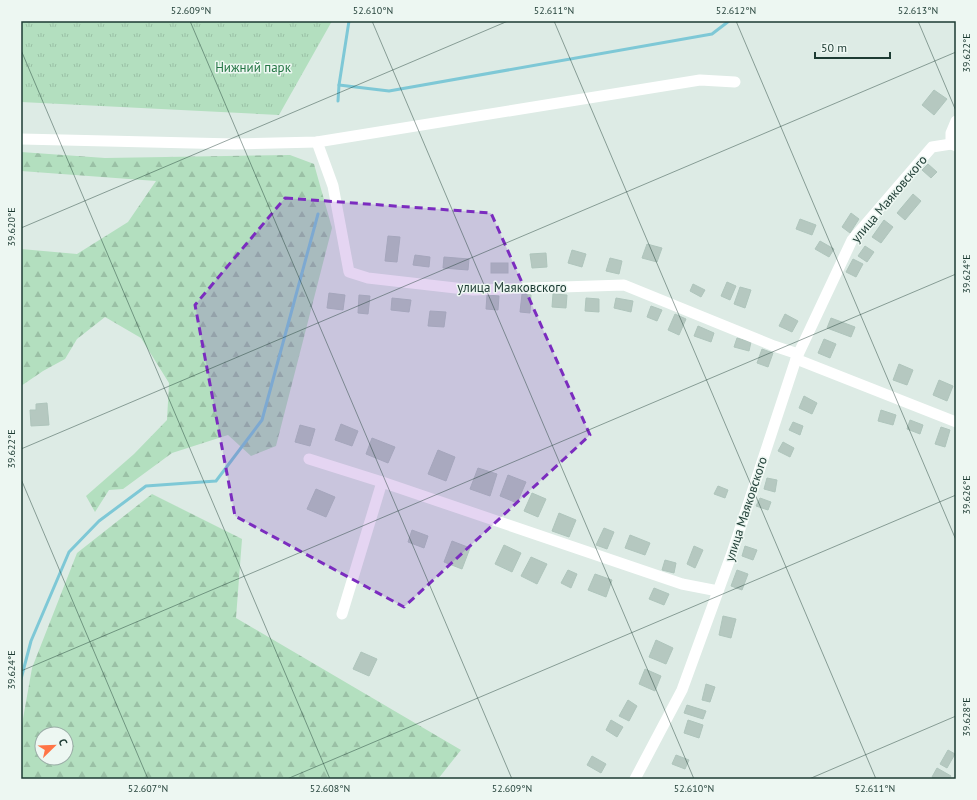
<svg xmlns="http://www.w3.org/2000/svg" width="977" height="800" font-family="'PT Sans',sans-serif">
  <defs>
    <pattern id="forest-firs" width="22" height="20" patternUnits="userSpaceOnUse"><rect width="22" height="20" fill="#b3dfbf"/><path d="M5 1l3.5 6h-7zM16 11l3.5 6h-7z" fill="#9ac0a5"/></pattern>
    <pattern id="park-tufts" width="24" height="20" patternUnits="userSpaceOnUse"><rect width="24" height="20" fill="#b3dfbf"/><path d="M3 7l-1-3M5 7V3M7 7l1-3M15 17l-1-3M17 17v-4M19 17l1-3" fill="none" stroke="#9ac0a5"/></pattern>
  </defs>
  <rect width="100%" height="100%" fill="#ddebe5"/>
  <!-- forest -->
  <g fill="url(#forest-firs)" fill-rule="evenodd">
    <polygon points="21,152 105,158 290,155 314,164 332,228 276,446 251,456 228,435 172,453 123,489 109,490 95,512 86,496 134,454 167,420 169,383 141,338 105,317 77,339 65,359 43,371 21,386 21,249 77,254 128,222 156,181 21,171"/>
    <path d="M152 494 242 539 236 618 461 750 438 779H21V730L32 668 77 553ZM42 734H66V758H42Z"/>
  </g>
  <!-- park -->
  <polygon fill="url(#park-tufts)" points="21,21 332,21 279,115 21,102"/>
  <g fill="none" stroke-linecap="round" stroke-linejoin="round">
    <!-- stream -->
    <g stroke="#7ec8d6" stroke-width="3">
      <polyline points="339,85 389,91 712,34 729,21"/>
      <polyline points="338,101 339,85 349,21"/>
      <polyline points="21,679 31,641 69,552 99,521 146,486 216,481 262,420 318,214"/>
    </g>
  </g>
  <!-- building -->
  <g fill="#b5c8c0" stroke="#afc5bc">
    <polygon points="934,90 947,99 934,115 922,105"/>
    <polygon points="928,164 937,172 931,178 922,170"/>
    <polygon points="913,194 921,201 905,220 897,213"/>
    <polygon points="851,213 859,219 850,233 842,227"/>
    <polygon points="800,219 816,225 812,235 796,229"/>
    <polygon points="884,220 893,227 881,243 872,237"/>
    <polygon points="388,236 400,237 397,262 385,261"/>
    <polygon points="820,241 834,249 829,257 815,249"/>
    <polygon points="647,244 662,248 657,262 642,258"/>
    <polygon points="865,246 874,252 867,262 858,256"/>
    <polygon points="572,250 586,254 582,267 568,263"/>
    <polygon points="546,253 547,267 532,268 530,254"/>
    <polygon points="415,255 430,257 429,267 413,265"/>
    <polygon points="444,257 469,259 468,270 443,268"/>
    <polygon points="610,258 622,261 619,274 606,271"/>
    <polygon points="853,259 863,264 856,277 846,272"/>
    <rect x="491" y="263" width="17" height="10"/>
    <polygon points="727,282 736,286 730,300 721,296"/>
    <polygon points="693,284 705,290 701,297 690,291"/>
    <polygon points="740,287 751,290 745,308 734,304"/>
    <polygon points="329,293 345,295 343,310 327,308"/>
    <polygon points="522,294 531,295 530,313 520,312"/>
    <polygon points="553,294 567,295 566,308 552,307"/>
    <polygon points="359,295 370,296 368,314 358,313"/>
    <polygon points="487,295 499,296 498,310 486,309"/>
    <polygon points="392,298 411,300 409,312 391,310"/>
    <polygon points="586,298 599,299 599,312 585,311"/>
    <polygon points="616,298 633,301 631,312 614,308"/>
    <polygon points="651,306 662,310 657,321 647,317"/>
    <polygon points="430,311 446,312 444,327 428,326"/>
    <polygon points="675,314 686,319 679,335 668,330"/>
    <polygon points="785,314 798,321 792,332 779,326"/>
    <polygon points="831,318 855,327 851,337 827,328"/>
    <polygon points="698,326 714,333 711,342 694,336"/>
    <polygon points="737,338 751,342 749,351 734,347"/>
    <polygon points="824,339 836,344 830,358 818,353"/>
    <polygon points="762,349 773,353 768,367 757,363"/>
    <polygon points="899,364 913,370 907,385 893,380"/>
    <polygon points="939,380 953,386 947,401 933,395"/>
    <polygon points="804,396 817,403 812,414 799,408"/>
    <polygon points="47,403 49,425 31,426 30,410 36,410 36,404"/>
    <polygon points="881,410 896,415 893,425 878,421"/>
    <polygon points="910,420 923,425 920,434 907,429"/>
    <polygon points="793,422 803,426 800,435 789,430"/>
    <polygon points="341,424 358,431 352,446 335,440"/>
    <polygon points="300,425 315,429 310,446 295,442"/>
    <polygon points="941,427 950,430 945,447 935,444"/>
    <polygon points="372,438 395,447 388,463 366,454"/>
    <polygon points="783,442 794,448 790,457 778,451"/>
    <polygon points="438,450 455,457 446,481 428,474"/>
    <polygon points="478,468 497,474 490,496 470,489"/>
    <polygon points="508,475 526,482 517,503 500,496"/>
    <polygon points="767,478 777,480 775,492 764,489"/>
    <polygon points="718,486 728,490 725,498 714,494"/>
    <polygon points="316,489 335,497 326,517 307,509"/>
    <polygon points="532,493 546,499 538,517 524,511"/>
    <polygon points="760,498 771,502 768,510 756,506"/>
    <polygon points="559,513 576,520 569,537 552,531"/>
    <polygon points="604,528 614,532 607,549 596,545"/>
    <polygon points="412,530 428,536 424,548 408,542"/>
    <polygon points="630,535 650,543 645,555 625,548"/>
    <polygon points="452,541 470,548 462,569 444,562"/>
    <polygon points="504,545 521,553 512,572 495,564"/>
    <polygon points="694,546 703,550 695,568 687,564"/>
    <polygon points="745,546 757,550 753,560 742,556"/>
    <polygon points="531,557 547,564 537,584 521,576"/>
    <polygon points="665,560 676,563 674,573 662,570"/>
    <polygon points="568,570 577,574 571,588 561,583"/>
    <polygon points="737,570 748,574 742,590 731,586"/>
    <polygon points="595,574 612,580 606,597 588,590"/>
    <polygon points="654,588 669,594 664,605 649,599"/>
    <polygon points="723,616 736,619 731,638 719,635"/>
    <polygon points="656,640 673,648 666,664 649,657"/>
    <polygon points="361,652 377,659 369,676 353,669"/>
    <polygon points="645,669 661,676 655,691 639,684"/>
    <polygon points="706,684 715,687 710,702 702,700"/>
    <polygon points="628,700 637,706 629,721 619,716"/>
    <polygon points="687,705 706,711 703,719 684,713"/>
    <polygon points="611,720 623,727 617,737 606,730"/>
    <polygon points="688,720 703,725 699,738 684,733"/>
    <polygon points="948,750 955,754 947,768 940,764"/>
    <polygon points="676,755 689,760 685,769 672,764"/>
    <polygon points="592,756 606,764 601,773 587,765"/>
    <polygon points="937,768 951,776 949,779 935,779 932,777"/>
  </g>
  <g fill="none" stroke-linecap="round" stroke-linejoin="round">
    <!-- minor -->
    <g stroke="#fff" stroke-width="11">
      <polyline points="21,139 235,144 317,142 700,80 735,82"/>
      <polyline points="317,142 333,186 349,272 368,278 473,290 624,285 774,346 798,354"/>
      <polyline points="951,144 951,133 956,121"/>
      <polyline points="796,359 956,422"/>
      <polyline points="309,459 382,482 682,584 718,591"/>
      <polyline points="342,614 382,482"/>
      <polyline points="635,779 682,690 732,553 796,359 852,240 932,147 951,144 956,146"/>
    </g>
  </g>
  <!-- marked area -->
  <path fill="#7b2cbf" fill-opacity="0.2" stroke="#7b2cbf" stroke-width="3" stroke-dasharray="8 5" stroke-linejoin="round" d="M285 198 491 213 590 435 404 607 235 516 195 305Z"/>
  <!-- ticks -->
  <path fill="none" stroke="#1d3b33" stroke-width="1" stroke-opacity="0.45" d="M190 21 512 779M372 21 694 779M554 21 876 779M736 21 956 540M918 21 956 111M21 50 330 779M21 228 508 21M21 449 956 52M21 479 148 779M21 671 956 274M287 779 956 495M809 779 956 716"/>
  <g text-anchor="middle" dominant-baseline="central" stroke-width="3" stroke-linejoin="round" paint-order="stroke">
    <!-- park labels -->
    <g font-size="13" fill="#247644" stroke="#edf7f2">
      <text x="253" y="67">Нижний парк</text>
    </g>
    <!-- street labels -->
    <g font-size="13" fill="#1d3b33" stroke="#edf7f2">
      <text transform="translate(889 199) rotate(-50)">улица Маяковского</text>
      <text x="512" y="287">улица Маяковского</text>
      <text transform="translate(746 509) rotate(-72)">улица Маяковского</text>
    </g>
  </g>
  <!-- border -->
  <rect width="977" height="800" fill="none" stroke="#edf7f2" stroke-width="44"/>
  <!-- north arrow -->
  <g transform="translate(54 746) rotate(67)"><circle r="19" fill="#edf7f2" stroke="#9aaca6"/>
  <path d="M0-3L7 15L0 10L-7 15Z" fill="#ff7546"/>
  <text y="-6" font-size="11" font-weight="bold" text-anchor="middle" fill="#1d3b33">С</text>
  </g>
  <!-- scale -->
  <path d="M815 52v6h75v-6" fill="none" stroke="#1d3b33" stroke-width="2"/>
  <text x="821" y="52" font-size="12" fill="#1d3b33" stroke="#edf7f2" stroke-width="3" paint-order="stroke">50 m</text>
  <rect x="22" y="22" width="933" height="756" fill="none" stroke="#1d3b33" stroke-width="1.5"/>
  <g font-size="10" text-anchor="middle" fill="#1d3b33">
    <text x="191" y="14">52.609°N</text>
    <text x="373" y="14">52.610°N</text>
    <text x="554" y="14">52.611°N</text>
    <text x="736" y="14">52.612°N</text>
    <text x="918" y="14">52.613°N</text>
    <text transform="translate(966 53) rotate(-90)" y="4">39.622°E</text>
    <text transform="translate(11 227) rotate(-90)" y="4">39.620°E</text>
    <text transform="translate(966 274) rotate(-90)" y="4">39.624°E</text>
    <text transform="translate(11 449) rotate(-90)" y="4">39.622°E</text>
    <text transform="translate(966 495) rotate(-90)" y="4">39.626°E</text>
    <text transform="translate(11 670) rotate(-90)" y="4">39.624°E</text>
    <text transform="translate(966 717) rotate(-90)" y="4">39.628°E</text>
    <text x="148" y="792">52.607°N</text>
    <text x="330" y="792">52.608°N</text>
    <text x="512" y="792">52.609°N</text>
    <text x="694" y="792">52.610°N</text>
    <text x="875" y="792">52.611°N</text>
  </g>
</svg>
